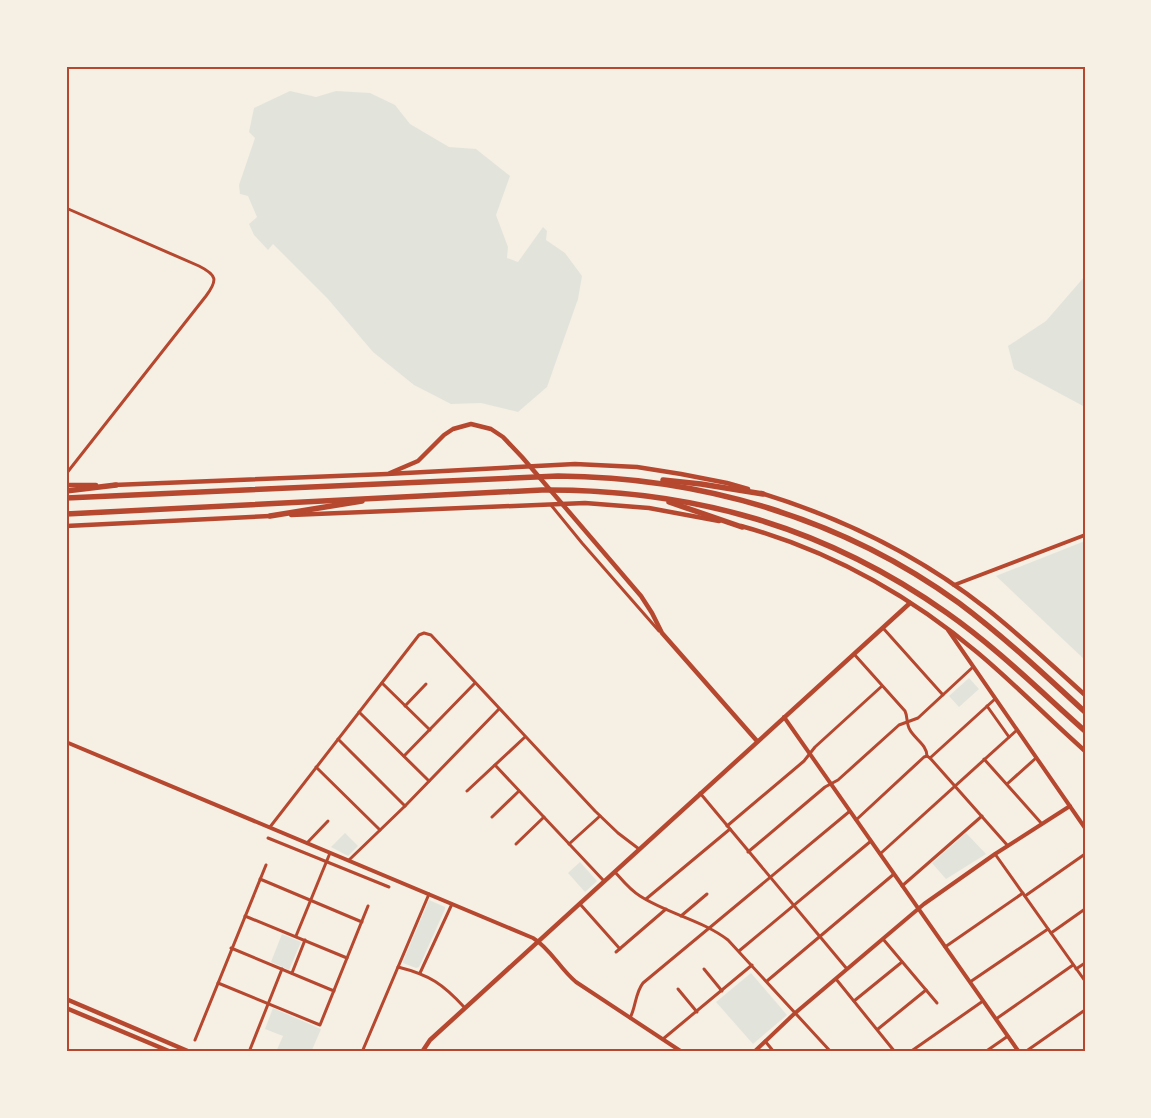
<svg xmlns="http://www.w3.org/2000/svg" width="1151" height="1118" font-family="Arial,sans-serif">
  <rect width="100%" height="100%" fill="#f6efe4"/>
  <!-- green -->
  <g fill="#e2e4dc">
    <polygon points="290,91 316,97 336,91 370,93 395,105 410,124 449,147 476,149 510,176 496,215 508,247 507,258 518,262 543,227 547,231 546,240 565,253 582,276 578,299 547,387 518,412 481,403 451,404 414,385 373,352 328,299 273,244 268,250 254,235 249,224 257,217 248,196 240,194 239,185 255,138 249,132 254,108"/>
    <polygon points="1085,276 1085,407 1014,369 1008,346 1046,321"/>
    <polygon points="1085,541 1085,660 996,576"/>
    <polygon points="969,678 979,689 959,707 949,696"/>
    <polygon points="345,833 358,846 348,856 331,847"/>
    <polygon points="966,833 986,854 946,879 932,863"/>
    <polygon points="580,862 597,881 585,892 568,873"/>
    <polygon points="429,900 445,907 445,909 419,967 416,968 403,963 403,961"/>
    <polygon points="282,934 301,942 289,970 271,962"/>
    <polygon points="751,973 787,1015 753,1044 716,1002"/>
    <polygon points="273,1008 321,1029 312,1050 315,1052 276,1052 283,1036 265,1029"/>
  </g>
  <g fill="none" stroke-linecap="round" stroke-linejoin="round">
    <!-- minor -->
    <g stroke="#b5482f" stroke-width="3">
      <path d="M66 208 199 266C217 275 218 280 206 296L66 474"/>
      <polyline points="551,505 582,543 659,631"/>
      <polyline points="883,628 943,695"/>
      <path d="M854 654 905 711C908 717 906 724 910 730 915 739 927 745 927 756L930 758 1008 846"/>
      <polyline points="382,683 430,730"/>
      <polyline points="405,706 426,684"/>
      <polyline points="987,706 1009,737"/>
      <polyline points="359,712 429,781"/>
      <polyline points="338,739 405,806"/>
      <polyline points="404,756 475,683"/>
      <polyline points="930,758 995,699"/>
      <polyline points="984,759 1042,824"/>
      <polyline points="495,765 604,881"/>
      <polyline points="316,767 380,830"/>
      <polyline points="1007,784 1036,758"/>
      <polyline points="467,791 525,737"/>
      <polyline points="700,793 847,969"/>
      <polyline points="492,817 519,791"/>
      <polyline points="856,820 924,757 927,756"/>
      <polyline points="727,826 804,761 815,747 882,686"/>
      <polyline points="270,827 419,635 424,633 431,635 595,811 618,833 639,849"/>
      <polyline points="268,838 389,887"/>
      <polyline points="307,843 328,821"/>
      <polyline points="516,844 544,817"/>
      <polyline points="569,844 600,816"/>
      <polyline points="748,852 825,787 838,780 899,725 918,718 973,667"/>
      <polyline points="880,854 1017,730"/>
      <polyline points="995,854 1085,981"/>
      <polyline points="349,860 405,806 499,709"/>
      <path d="M615 872C623 881 630 890 640 896 668 914 702 920 728 940L831 1052"/>
      <polyline points="260,879 362,922"/>
      <polyline points="902,886 982,816"/>
      <polyline points="1025,896 1085,854"/>
      <polyline points="646,899 730,829"/>
      <polyline points="580,904 620,949"/>
      <polyline points="245,916 347,958"/>
      <polyline points="681,916 707,894"/>
      <polyline points="1051,933 1085,909"/>
      <polyline points="296,936 330,853"/>
      <polyline points="883,939 937,1003"/>
      <polyline points="945,947 1023,893"/>
      <polyline points="231,948 334,991"/>
      <polyline points="739,951 871,841"/>
      <polyline points="616,952 666,909"/>
      <path d="M398 967C430 975 443 984 465 1008"/>
      <polyline points="704,969 722,991"/>
      <polyline points="1076,969 1085,963"/>
      <polyline points="292,973 305,940"/>
      <polyline points="420,973 452,904"/>
      <polyline points="836,979 895,1052"/>
      <polyline points="767,981 894,874"/>
      <polyline points="970,982 1048,929"/>
      <polyline points="218,983 320,1025 368,906"/>
      <polyline points="678,989 697,1012"/>
      <polyline points="854,1001 902,962"/>
      <path d="M630 1018C636 1007 635 993 643 983L850 811"/>
      <polyline points="996,1019 1073,965"/>
      <polyline points="878,1029 926,990"/>
      <polyline points="663,1039 752,965"/>
      <polyline points="195,1040 266,865"/>
      <polyline points="765,1041 774,1052"/>
      <polyline points="249,1052 282,969"/>
      <polyline points="362,1052 429,894"/>
      <polyline points="910,1052 983,1001"/>
      <polyline points="985,1052 1008,1036"/>
      <polyline points="1025,1052 1085,1010"/>
    </g>
    <!-- tertiary -->
    <g stroke="#b5482f" stroke-width="4">
      <polyline points="954,585 1085,535"/>
      <polyline points="948,630 1085,828"/>
      <polyline points="784,717 1019,1052"/>
      <path d="M66 742 533 938C550 948 560 969 576 982L682 1052"/>
      <polyline points="754,1052 794,1014 924,904 995,854 1070,806"/>
    </g>
    <!-- secondary -->
    <g stroke="#b5482f" stroke-width="4.5">
      <polyline points="390,473 418,461 444,435 453,429 471,424 491,429 503,437 522,457 641,596 652,613 662,633 757,741"/>
      <polyline points="66,485 96,485"/>
      <polyline points="114,485 387,474 575,464 637,467 681,474 727,483 748,489"/>
      <path d="M761 493C842 518 920 556 987 609 1021 636 1053 666 1085 695"/>
      <polyline points="291,515 585,503 649,508 719,521"/>
      <path d="M741 526C828 550 909 595 978 653 1015 684 1049 719 1085 751"/>
      <polyline points="422,1052 430,1040 910,603"/>
    </g>
    <!-- primary -->
    <g stroke="#b5482f" stroke-width="4.5">
      <polyline points="66,526 270,516"/>
      <polyline points="66,999 190,1052"/>
      <polyline points="66,1008 171,1052"/>
    </g>
    <!-- motorway -->
    <g stroke="#b5482f" stroke-width="5.5">
      <polyline points="663,480 701,484 763,494"/>
      <polyline points="66,491 116,485"/>
      <path d="M66 498 558 476C701 477 842 518 959 603 1003 636 1044 674 1085 712"/>
      <polyline points="669,502 742,527"/>
      <path d="M66 514 542 490C692 489 824 526 947 613 997 648 1040 691 1085 731"/>
      <polyline points="270,516 362,501"/>
    </g>
  </g>
  <!-- border -->
  <rect width="1151" height="1118" fill="none" stroke="#f6efe4" stroke-width="135"/>
  <rect x="68" y="68" width="1016" height="982" fill="none" stroke="#b5482f" stroke-width="2"/>
</svg>
